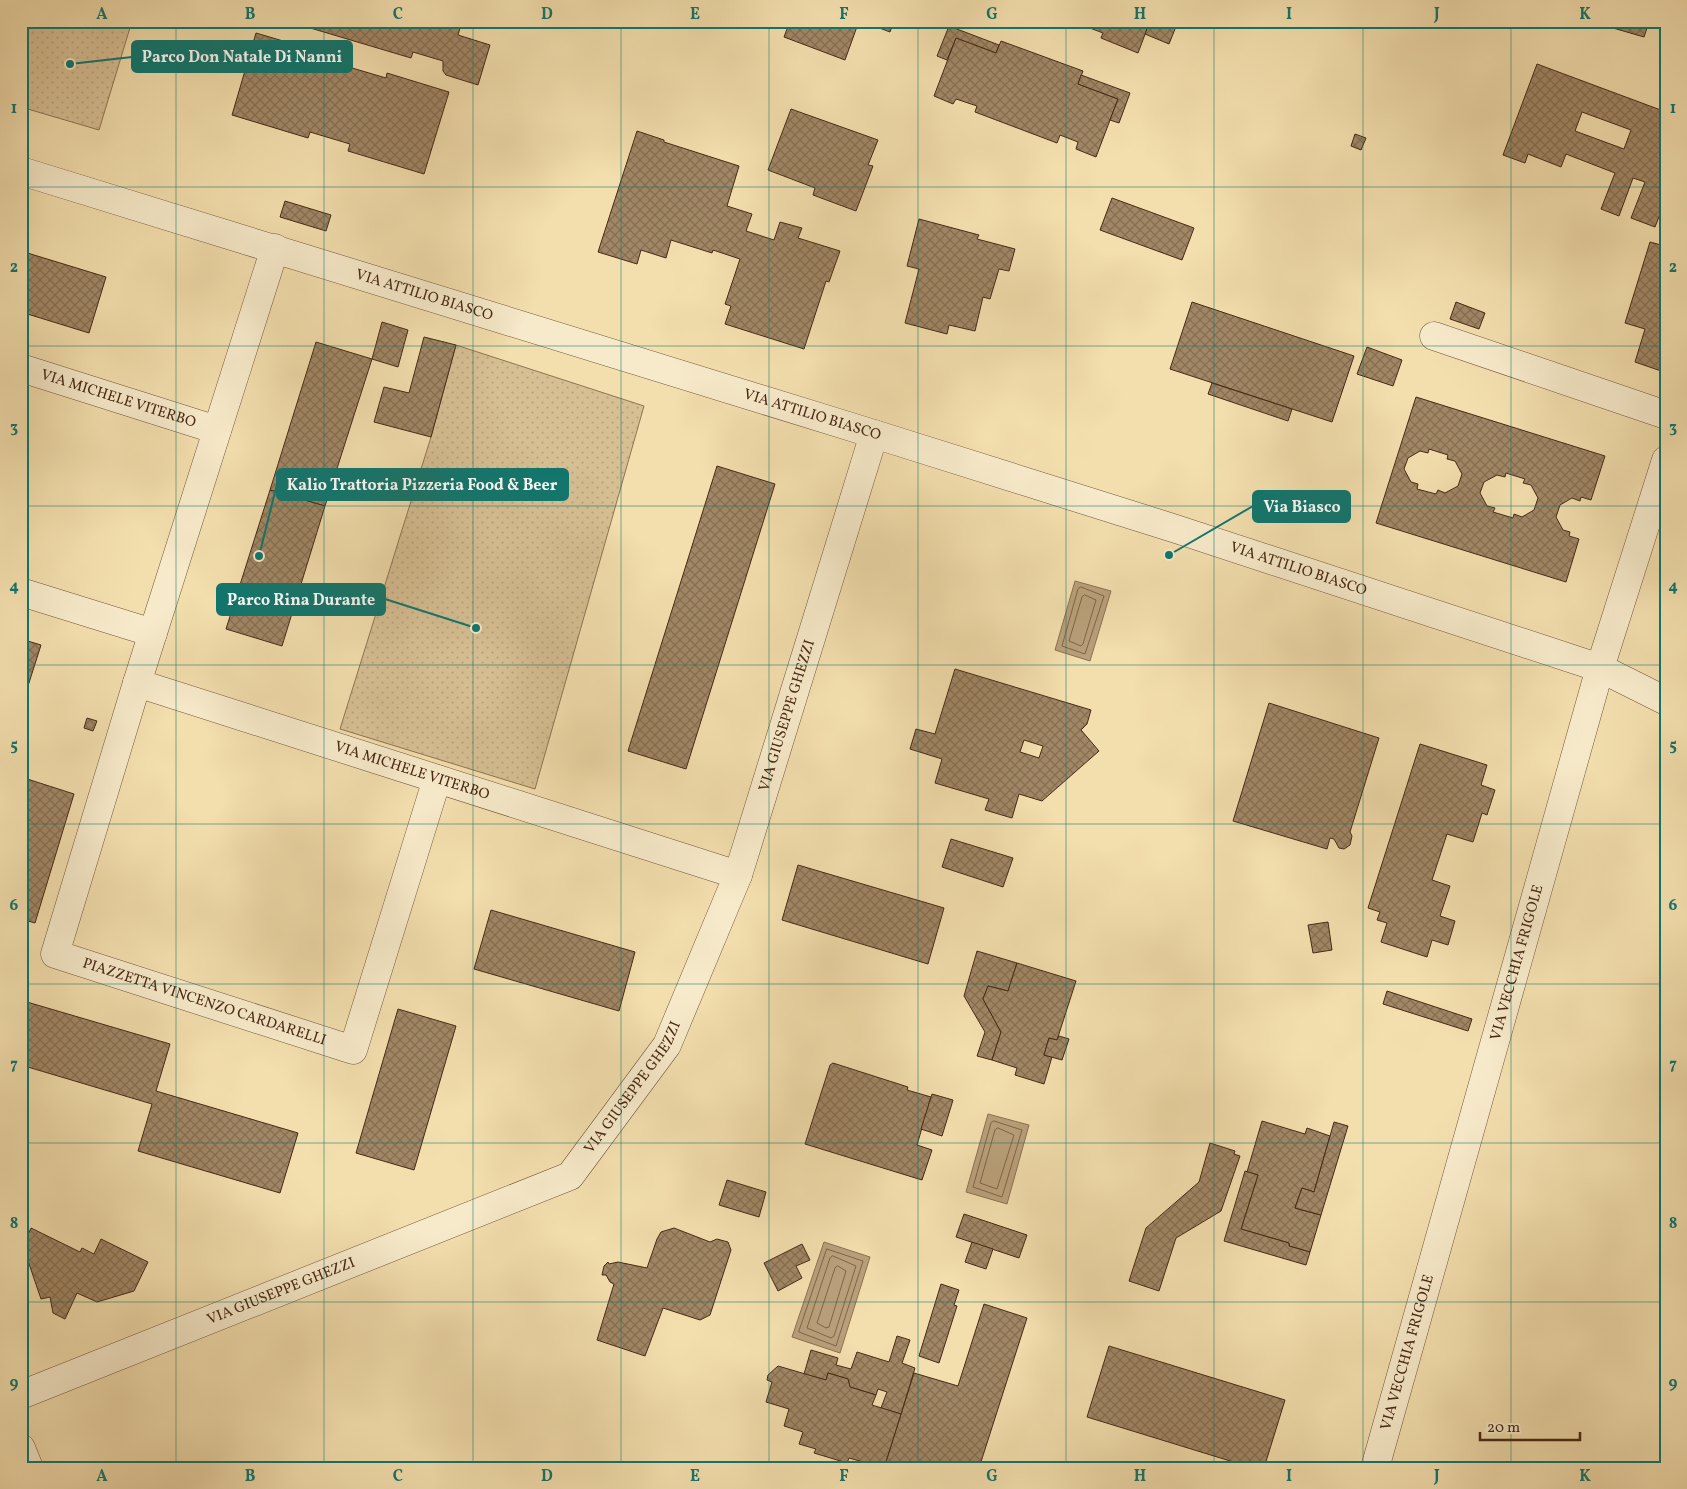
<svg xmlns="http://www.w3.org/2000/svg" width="1687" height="1489" font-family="Vollkorn,serif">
  <defs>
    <pattern id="park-dots" width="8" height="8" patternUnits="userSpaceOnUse" patternTransform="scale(1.25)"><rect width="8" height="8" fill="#d6bf93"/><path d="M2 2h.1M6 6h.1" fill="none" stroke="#b9a47e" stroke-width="1.8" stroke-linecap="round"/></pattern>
    <pattern id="building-cross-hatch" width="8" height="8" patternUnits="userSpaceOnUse" patternTransform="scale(1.25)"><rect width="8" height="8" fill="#a18765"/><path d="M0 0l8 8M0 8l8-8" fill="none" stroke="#856e52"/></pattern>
  </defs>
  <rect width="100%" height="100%" fill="#f3dead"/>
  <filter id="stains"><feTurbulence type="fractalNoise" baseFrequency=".004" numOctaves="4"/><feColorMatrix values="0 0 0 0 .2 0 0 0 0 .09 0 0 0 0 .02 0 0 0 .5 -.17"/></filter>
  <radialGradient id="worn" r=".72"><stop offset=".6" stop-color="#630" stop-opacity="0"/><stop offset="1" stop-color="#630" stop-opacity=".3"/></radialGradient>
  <!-- park -->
  <g fill="url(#park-dots)" stroke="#8f7454">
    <polygon points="21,21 132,21 99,130 21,107"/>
    <polygon points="456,345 644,406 535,789 340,729 431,437"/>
  </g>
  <!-- water -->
  <g fill="#b9a07a" stroke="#8c7052">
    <polygon points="1075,581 1111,591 1090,661 1055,650"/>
    <polygon points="988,1114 1029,1125 1007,1204 966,1192"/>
    <polygon points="824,1242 870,1257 840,1353 792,1337"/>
  </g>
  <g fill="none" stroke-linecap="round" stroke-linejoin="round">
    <!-- shore -->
    <g stroke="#806448" stroke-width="1">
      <polygon points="1081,587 1104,596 1085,654 1062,646 1078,589"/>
      <polygon points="1085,595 1096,600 1083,644 1081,646 1069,641 1082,597"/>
      <polygon points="994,1121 1022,1130 1002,1197 973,1187 991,1123"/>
      <polygon points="998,1128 1014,1135 997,1189 980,1183 995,1130"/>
      <polygon points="827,1249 863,1261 836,1346 799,1332"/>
      <polygon points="833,1256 856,1266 834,1336 831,1338 807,1328 830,1258"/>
      <polygon points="838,1266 846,1271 829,1327 826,1328 817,1323 835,1268"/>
    </g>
  </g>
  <!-- building -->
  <g fill="url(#building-cross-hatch)" stroke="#482916" fill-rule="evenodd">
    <polygon points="309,21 462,21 458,35 490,45 478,85 446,75 443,71 443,61 413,52 411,58 307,27"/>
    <polygon points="790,21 859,21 845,60 784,37"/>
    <polygon points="861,21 894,21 890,32"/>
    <polygon points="1083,21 1150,21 1138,53 1101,38 1103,33 1082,25"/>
    <polygon points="1150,21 1171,21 1177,24 1169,44 1145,34"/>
    <polygon points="1557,21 1577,21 1575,27"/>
    <polygon points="1615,21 1666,21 1666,28 1649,22 1644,37 1613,28"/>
    <polygon points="949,26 999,45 996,53 956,38 947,60 937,56"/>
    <polygon points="256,33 317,51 315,57 386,78 387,73 449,92 424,174 348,151 350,144 310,132 308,138 232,115"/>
    <polygon points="956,38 996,53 1001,41 1083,71 1078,84 1118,99 1096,157 1076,149 1078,142 1060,135 1057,143 975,112 977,106 956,99 953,104 934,96"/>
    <path d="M1537 64 1666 112V199L1655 227 1631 218 1645 182 1633 178 1619 216 1601 209 1615 173 1566 154 1561 167 1528 154 1525 163 1503 155ZM1582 112 1631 130 1624 149 1575 131Z"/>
    <polygon points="1081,75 1130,93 1119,123 1110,120 1118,99 1078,84"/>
    <polygon points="791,109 878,140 868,165 873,166 856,211 813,195 815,188 768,170"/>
    <polygon points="637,131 664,140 664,142 739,166 727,206 752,214 746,231 774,240 780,222 802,228 798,238 840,251 829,282 826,281 804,349 725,324 731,306 725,304 740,259 713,250 712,253 671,240 666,258 641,250 637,264 598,252"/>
    <polygon points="1355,134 1366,138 1361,150 1351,146"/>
    <polygon points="1112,198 1194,228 1182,260 1100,230"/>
    <polygon points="285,201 331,215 326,231 280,217"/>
    <polygon points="919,219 979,235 977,239 1015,249 1009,271 999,269 990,299 983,297 975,331 949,325 947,334 905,323 919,269 907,266"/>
    <polygon points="1665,230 1666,356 1661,371 1635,362 1645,329 1625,323 1650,242 1661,245"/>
    <polygon points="21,251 106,277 89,333 21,312"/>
    <polygon points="1192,302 1354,356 1332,422 1170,369"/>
    <polygon points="1456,302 1485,313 1479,329 1450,319"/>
    <polygon points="382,322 408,330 398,367 372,359"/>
    <polygon points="424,337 456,345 431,437 374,422 384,387 409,393"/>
    <polygon points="316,342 372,359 325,506 270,490"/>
    <polygon points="1367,347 1402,360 1393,386 1357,374"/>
    <polygon points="1212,383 1292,409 1288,421 1208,394"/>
    <path d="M1416 397 1605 456 1591 500 1581 497 1580 501 1572 498 1560 505 1556 517 1563 530 1570 532 1569 536 1579 539 1566 582 1376 523ZM1429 449 1448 455 1447 459 1455 461 1462 474 1458 486 1445 493 1438 490 1436 494 1417 489 1418 484 1411 482 1404 469 1408 458 1420 451 1428 453ZM1506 473 1525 479 1523 483 1531 485 1538 498 1534 510 1522 517 1514 514 1513 518 1493 512 1495 508 1487 506 1480 493 1484 482 1497 475 1505 477Z"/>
    <polygon points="717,466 775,484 686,769 628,751"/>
    <polygon points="270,490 325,506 282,646 226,629"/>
    <polygon points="21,639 41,645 21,708"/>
    <path d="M955 669 1091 710 1087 724 1081 730 1099 751 1042 801 1019 794 1012 818 985 810 989 799 935 783 942 759 910 749 916 729 935 734ZM1024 740 1043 746 1039 758 1020 752Z"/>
    <polygon points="1269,703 1379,738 1350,832 1352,836 1350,845 1344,849 1339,848 1334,839 1330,838 1327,849 1233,821"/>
    <polygon points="87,718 97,721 93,731 84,728"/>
    <polygon points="1420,744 1487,765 1481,785 1495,790 1487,815 1482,813 1473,842 1447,834 1432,880 1450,886 1440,916 1455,921 1448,945 1432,940 1427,957 1381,942 1387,923 1377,920 1380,912 1368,908"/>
    <polygon points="21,777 74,794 35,923 21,919"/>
    <polygon points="951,839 1013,858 1003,887 942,867"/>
    <polygon points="798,865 944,908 928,964 782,920"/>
    <polygon points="491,910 635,952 619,1011 474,969"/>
    <polygon points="1328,922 1332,950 1313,953 1308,925"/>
    <polygon points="977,951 1017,963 1008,991 988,986 983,999 1001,1032 992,1060 977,1056 985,1032 964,996"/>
    <polygon points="1017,963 1076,981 1057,1040 1049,1038 1044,1055 1052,1057 1044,1084 1015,1075 1017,1068 992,1060 1001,1032 983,999 988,986 1008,991"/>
    <polygon points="1387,991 1472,1019 1468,1031 1383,1004"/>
    <polygon points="27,1002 170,1044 156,1091 298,1133 280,1193 138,1151 152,1104 21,1065 21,1022"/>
    <polygon points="398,1009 456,1026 414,1170 356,1153"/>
    <polygon points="1059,1036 1069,1039 1062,1060 1044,1055 1049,1038 1057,1040"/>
    <polygon points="833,1063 908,1087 907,1090 931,1097 917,1145 932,1150 922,1180 805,1144 830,1065"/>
    <polygon points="932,1094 953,1100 942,1136 921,1129"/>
    <polygon points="1262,1121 1305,1134 1307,1128 1330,1136 1314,1192 1302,1188 1295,1208 1321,1215 1310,1252 1289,1246 1289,1243 1241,1229 1258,1175 1247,1172"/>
    <polygon points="1334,1122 1348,1126 1321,1215 1295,1208 1302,1188 1314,1192"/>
    <polygon points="1210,1143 1235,1151 1234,1154 1240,1156 1221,1211 1176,1238 1159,1291 1129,1281 1146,1228 1199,1182"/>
    <polygon points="1245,1171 1258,1175 1241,1229 1289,1243 1289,1246 1310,1252 1306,1265 1224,1241"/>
    <polygon points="727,1180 766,1192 759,1217 719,1205"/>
    <polygon points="964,1214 1027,1235 1019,1258 956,1237"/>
    <polygon points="31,1228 80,1252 82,1248 94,1254 101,1239 148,1262 134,1291 97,1302 77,1293 65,1319 53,1313 50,1297 41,1299 23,1246"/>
    <polygon points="674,1228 710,1242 717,1239 728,1242 731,1250 710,1315 700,1320 663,1308 645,1356 597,1340 614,1284 610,1282 606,1275 602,1275 604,1266 608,1262 609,1264 618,1262 647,1268 657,1239 661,1232"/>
    <polygon points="972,1242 993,1249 986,1269 965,1262"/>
    <polygon points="802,1244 810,1260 796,1266 802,1278 778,1291 764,1263"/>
    <polygon points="941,1284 959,1290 954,1305 957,1306 939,1363 919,1356"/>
    <polygon points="984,1304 1027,1318 979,1468 884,1468 914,1373 958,1386"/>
    <polygon points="897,1336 910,1340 902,1363 915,1368 901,1414 881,1408 887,1392 878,1389 876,1395 850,1387 848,1379 828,1373 826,1380 804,1374 811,1350 838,1358 836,1365 851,1369 857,1352 889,1362"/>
    <polygon points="1109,1346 1285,1400 1264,1468 1253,1468 1087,1417"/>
    <polygon points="778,1366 826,1380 828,1373 848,1379 850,1387 876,1395 872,1405 901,1414 884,1468 849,1458 847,1463 814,1453 816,1449 799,1444 803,1432 784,1426 789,1409 766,1402 772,1382 767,1380 768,1375"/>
  </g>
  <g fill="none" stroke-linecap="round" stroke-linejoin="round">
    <!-- minor casing -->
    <g stroke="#73563c" stroke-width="29">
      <g id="minor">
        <path id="s1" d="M21 171 874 434 1176 529 1600 668 1666 701"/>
        <path id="s2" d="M275 248 137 683 738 875"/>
        <polyline points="1434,336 1666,415"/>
        <path id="s3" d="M21 368 217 430"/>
        <polyline points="21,592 153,633"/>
        <path id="s4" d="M137 683 55 954 353 1050 437 779"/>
        <path id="s5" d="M21 1395 570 1176 667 1045 738 875 874 434"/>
        <polyline points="21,1448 29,1468"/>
        <path id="s6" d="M1375 1468 1600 668 1666 460"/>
      </g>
    </g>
    <!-- minor -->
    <use href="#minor" stroke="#f7eaca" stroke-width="28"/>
  </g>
  <!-- grid -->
  <path fill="none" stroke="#0f766e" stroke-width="1" stroke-opacity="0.55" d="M176 21V1468M324 21V1468M473 21V1468M621 21V1468M769 21V1468M918 21V1468M1066 21V1468M1214 21V1468M1363 21V1468M1511 21V1468M21 187H1666M21 346H1666M21 506H1666M21 665H1666M21 824H1666M21 984H1666M21 1143H1666M21 1302H1666"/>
  <g text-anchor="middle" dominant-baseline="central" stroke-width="5" stroke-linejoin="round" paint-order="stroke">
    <!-- street labels -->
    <g font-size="15" fill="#482916" stroke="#f7eaca">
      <text stroke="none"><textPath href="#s1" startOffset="422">VIA ATTILIO BIASCO</textPath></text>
      <text stroke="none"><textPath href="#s3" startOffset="102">VIA MICHELE VITERBO</textPath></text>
      <text stroke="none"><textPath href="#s1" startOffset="828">VIA ATTILIO BIASCO</textPath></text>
      <text stroke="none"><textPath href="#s1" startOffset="1338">VIA ATTILIO BIASCO</textPath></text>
      <text stroke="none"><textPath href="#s5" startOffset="1105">VIA GIUSEPPE GHEZZI</textPath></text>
      <text stroke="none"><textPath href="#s2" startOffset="745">VIA MICHELE VITERBO</textPath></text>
      <text stroke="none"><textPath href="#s6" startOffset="525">VIA VECCHIA FRIGOLE</textPath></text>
      <text stroke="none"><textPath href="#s4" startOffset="440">PIAZZETTA VINCENZO CARDARELLI</textPath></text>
      <text stroke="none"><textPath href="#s5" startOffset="700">VIA GIUSEPPE GHEZZI</textPath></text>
      <text stroke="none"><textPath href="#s5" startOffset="280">VIA GIUSEPPE GHEZZI</textPath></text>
      <text stroke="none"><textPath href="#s6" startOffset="120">VIA VECCHIA FRIGOLE</textPath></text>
    </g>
  </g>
  <!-- callouts -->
  <path fill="none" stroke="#0f766e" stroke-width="2" d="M70 64L132 57M259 556L277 484M1169 555L1253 506M476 628L385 599"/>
  <g fill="#0f766e" stroke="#f7eaca" stroke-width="2">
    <circle cx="70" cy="64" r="5"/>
    <circle cx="259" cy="556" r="5"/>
    <circle cx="1169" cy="555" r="5"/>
    <circle cx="476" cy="628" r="5"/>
  </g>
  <g fill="#0f766e" stroke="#0f766e" stroke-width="2">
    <rect x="132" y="41" width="220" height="31" rx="5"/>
    <rect x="277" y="469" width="291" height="31" rx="5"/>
    <rect x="1253" y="491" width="97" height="31" rx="5"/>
    <rect x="217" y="584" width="168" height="31" rx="5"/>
  </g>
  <g font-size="16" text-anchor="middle" font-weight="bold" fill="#fff">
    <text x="242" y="62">Parco Don Natale Di Nanni</text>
    <text x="422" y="490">Kalio Trattoria Pizzeria Food &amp; Beer</text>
    <text x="1302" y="512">Via Biasco</text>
    <text x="301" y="605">Parco Rina Durante</text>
  </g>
  <!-- margin -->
  <rect width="1687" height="1489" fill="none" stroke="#f3dead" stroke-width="55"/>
  <!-- scale -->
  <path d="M1480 1432v8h100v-8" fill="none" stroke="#482916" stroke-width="2.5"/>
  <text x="1487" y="1432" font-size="15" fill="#482916" stroke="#f7eaca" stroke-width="4" paint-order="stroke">20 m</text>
  <rect x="28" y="28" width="1632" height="1434" fill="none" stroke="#0f766e" stroke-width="2"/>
  <g font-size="16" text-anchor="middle" font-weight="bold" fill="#0f766e">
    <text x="102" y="19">A</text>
    <text x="250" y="19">B</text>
    <text x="398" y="19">C</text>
    <text x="547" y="19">D</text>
    <text x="695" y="19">E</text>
    <text x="844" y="19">F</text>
    <text x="992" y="19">G</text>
    <text x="1140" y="19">H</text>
    <text x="1289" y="19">I</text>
    <text x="1437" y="19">J</text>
    <text x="1585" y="19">K</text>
    <text x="14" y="113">1</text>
    <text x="1673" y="113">1</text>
    <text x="14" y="272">2</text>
    <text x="1673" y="272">2</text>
    <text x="14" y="432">3</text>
    <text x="1673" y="432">3</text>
    <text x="14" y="591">4</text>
    <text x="1673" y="591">4</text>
    <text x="14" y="750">5</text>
    <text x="1673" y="750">5</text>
    <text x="14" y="910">6</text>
    <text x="1673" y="910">6</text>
    <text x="14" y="1069">7</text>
    <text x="1673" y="1069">7</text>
    <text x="14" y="1228">8</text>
    <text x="1673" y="1228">8</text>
    <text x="14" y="1388">9</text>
    <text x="1673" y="1388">9</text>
    <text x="102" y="1481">A</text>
    <text x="250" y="1481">B</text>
    <text x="398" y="1481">C</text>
    <text x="547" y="1481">D</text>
    <text x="695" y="1481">E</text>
    <text x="844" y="1481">F</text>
    <text x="992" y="1481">G</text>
    <text x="1140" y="1481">H</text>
    <text x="1289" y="1481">I</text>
    <text x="1437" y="1481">J</text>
    <text x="1585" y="1481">K</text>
  </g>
  <rect width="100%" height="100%" filter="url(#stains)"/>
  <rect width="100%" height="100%" fill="url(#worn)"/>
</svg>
